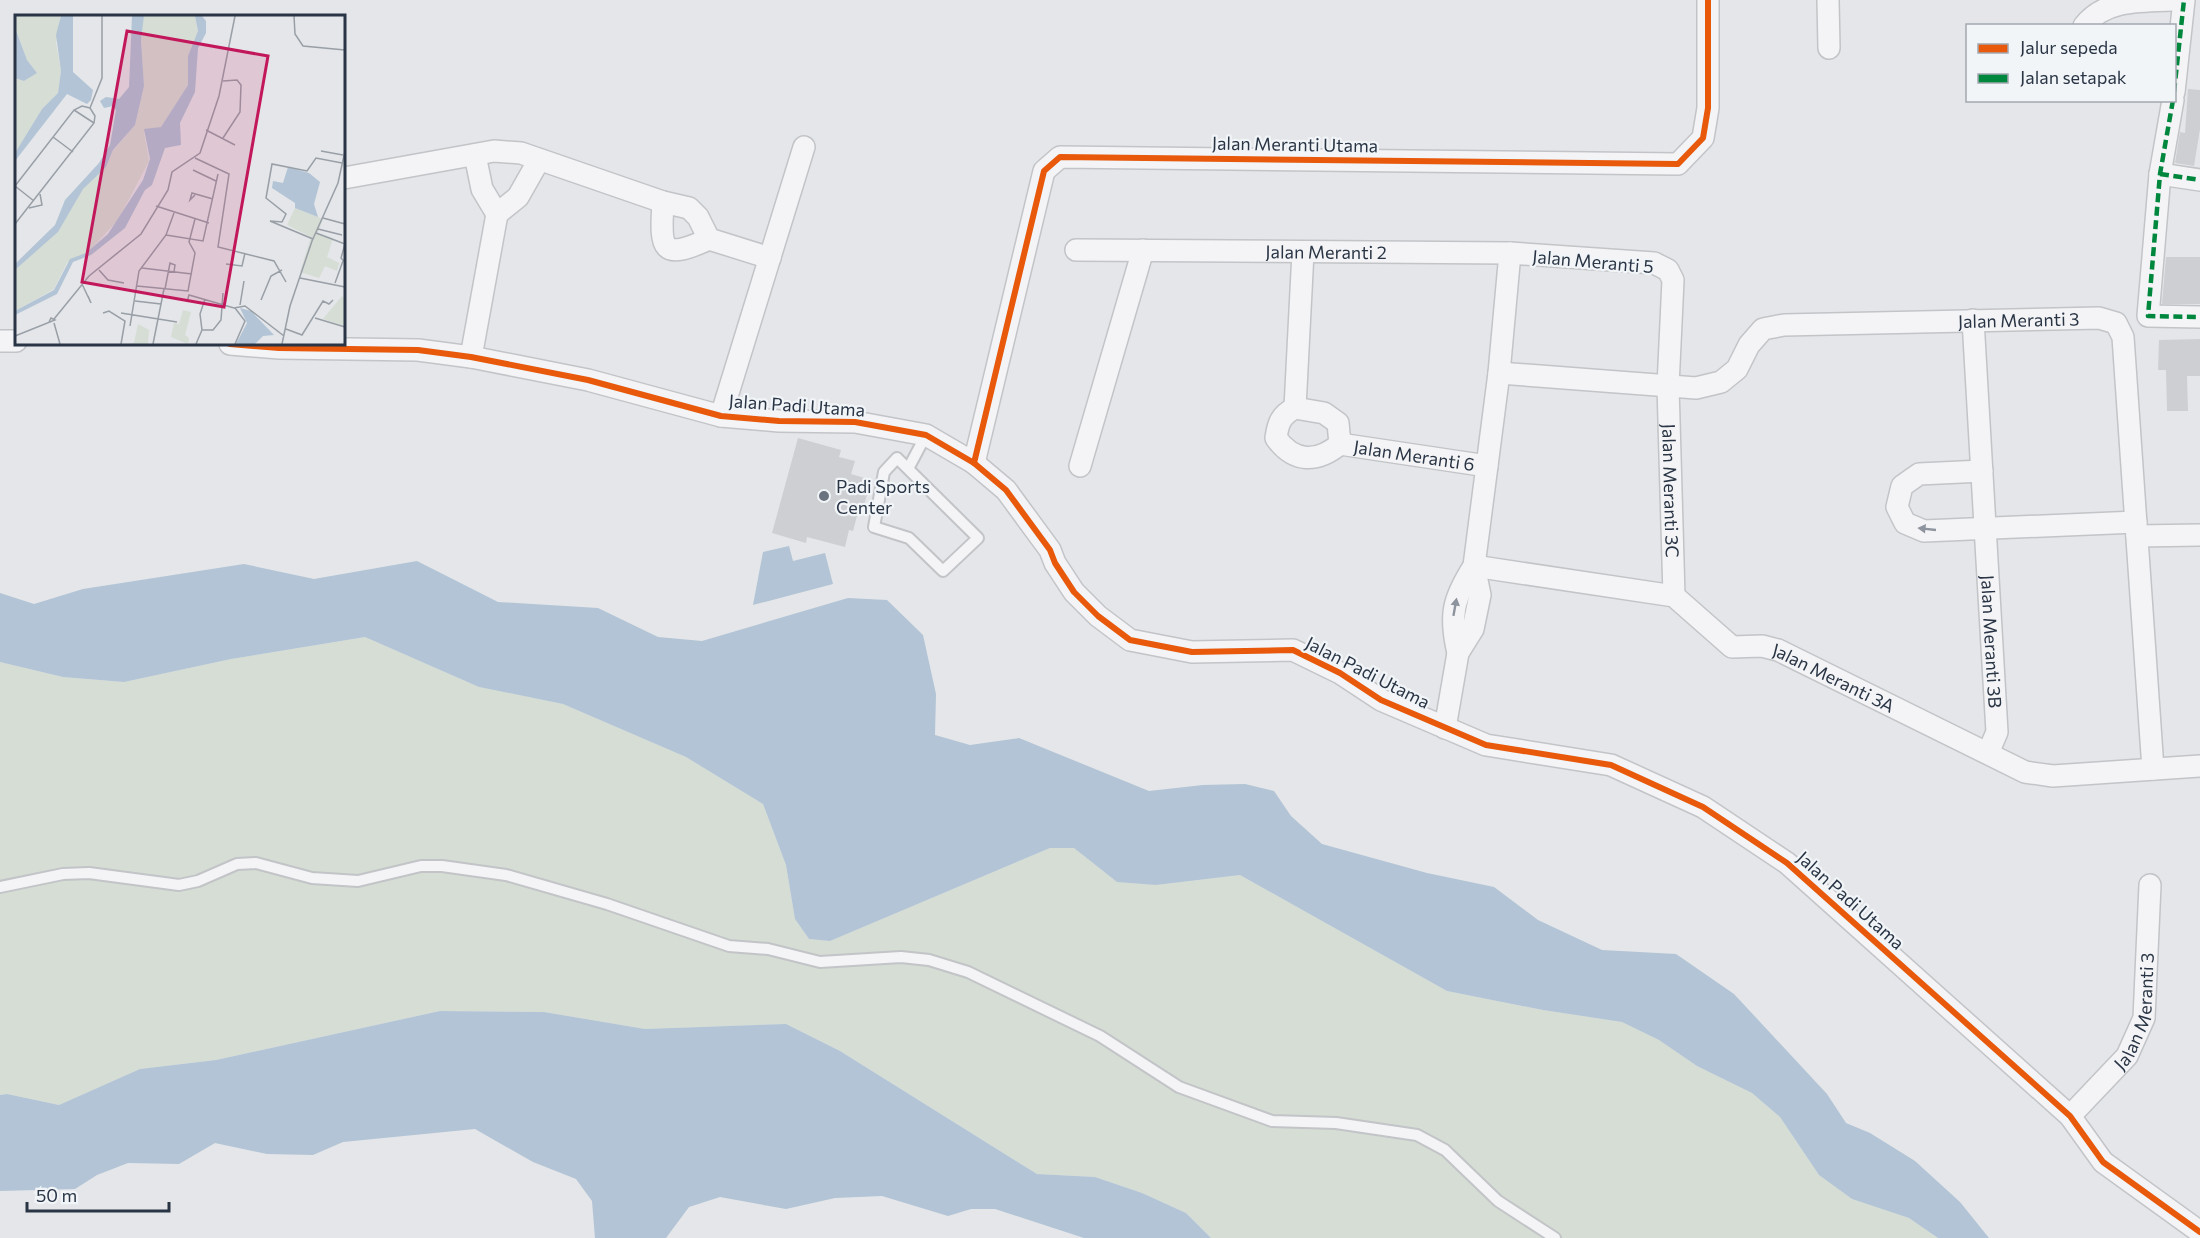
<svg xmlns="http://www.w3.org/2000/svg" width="2200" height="1238" font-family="Commissioner,sans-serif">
  <rect width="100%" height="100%" fill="#e4e6e9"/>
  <!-- green -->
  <polygon fill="#d5ddd4" points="365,637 479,687 563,704 686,757 763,804 786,865 795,919 809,939 830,941 1050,848 1074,848 1117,882 1156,885 1240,875 1447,991 1543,1010 1622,1022 1659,1040 1697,1066 1752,1093 1780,1117 1819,1175 1852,1199 1909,1218 1938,1238 1211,1238 1186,1213 1142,1193 1095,1177 1037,1174 840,1051 786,1024 645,1029 544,1012 440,1011 216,1060 140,1069 59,1105 7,1094 0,1095 0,662 63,677 124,682 231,659"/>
  <!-- water -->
  <g fill="#b2c4d5">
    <polygon points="789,546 793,561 825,553 833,584 753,605 763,552"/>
    <polygon points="417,561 498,602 598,608 658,637 702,641 848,598 887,600 923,635 936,694 935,735 970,745 1019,738 1149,791 1203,785 1245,784 1274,791 1291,816 1322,844 1427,873 1494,887 1538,920 1602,950 1676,954 1734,994 1827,1094 1846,1123 1870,1133 1915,1161 1960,1202 1989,1238 1938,1238 1909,1218 1852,1199 1819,1175 1780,1117 1752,1093 1697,1066 1659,1040 1622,1022 1543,1010 1447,991 1240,875 1156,885 1117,882 1074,848 1050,848 830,941 809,939 795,919 786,865 763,804 686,757 563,704 479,687 365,637 231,659 124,682 63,677 0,662 0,593 34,604 83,589 244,564 314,579"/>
    <polygon points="440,1011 544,1012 645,1029 786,1024 840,1051 1037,1174 1095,1177 1142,1193 1186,1213 1211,1238 1084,1238 995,1209 971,1209 948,1216 882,1196 835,1198 786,1209 720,1197 689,1207 666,1238 595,1238 592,1201 576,1179 533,1162 475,1129 343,1142 313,1155 267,1154 215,1143 179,1164 128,1163 97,1175 75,1189 0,1191 0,1095 7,1094 59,1105 140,1069 216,1060"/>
  </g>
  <!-- building -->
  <g fill="#cdcfd2">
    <polygon points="2188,89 2200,90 2200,129 2194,166 2175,163 2180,132 2185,133"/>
    <polygon points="2166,257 2200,257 2200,304 2162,304"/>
    <polygon points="2200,339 2200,376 2187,376 2188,411 2167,411 2166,370 2158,370 2159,340"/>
    <polygon points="798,438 841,450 839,457 855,461 851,474 871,480 862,513 858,512 853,531 849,530 845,547 807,537 806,543 772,533"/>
  </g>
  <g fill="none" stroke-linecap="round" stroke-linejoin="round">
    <!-- service casing -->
    <g stroke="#c2c4c7" stroke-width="14">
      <g id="service">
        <polygon points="897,458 978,538 943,571 909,538 874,527 884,472"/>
        <polyline points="909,467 926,435"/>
        <polyline points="0,887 63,874 89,873 179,885 198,881 237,864 256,863 312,878 358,881 421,866 442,866 506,875 607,904 729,946 768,949 820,962 901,957 929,960 968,972 1100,1036 1179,1087 1272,1121 1336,1123 1417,1135 1445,1150 1498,1201 1555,1238"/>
      </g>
    </g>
    <!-- minor casing -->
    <g stroke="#c2c4c7" stroke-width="24">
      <g id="minor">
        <polyline points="1828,0 1829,48"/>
        <path d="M2084 26C2104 0 2138 1 2173 0"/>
        <polyline points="2174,92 2184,0"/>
        <polyline points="2173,100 2160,174 2148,316 2200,317"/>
        <polyline points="475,155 482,189 497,214 518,197 539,160"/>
        <polyline points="2160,174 2200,180"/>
        <polyline points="344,178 494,151 521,153 663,202 689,208 698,217 709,239 770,258"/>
        <path d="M663 202C660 250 661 261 709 239"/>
        <path id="s1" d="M1076 250 1510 253 1654 263 1668 270 1673 280 1668 386 1674 596"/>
        <path id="s2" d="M1973 320 1997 732 1988 753"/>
        <polyline points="0,341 16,341"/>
        <polyline points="230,344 279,348 418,350 471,357 588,380 721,416 779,421 855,422 926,435 974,463 1006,490 1050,550 1055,563 1074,592 1098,616 1130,640 1192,652 1293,650 1340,673 1381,700 1486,745 1611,765 1703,807 1787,863 2070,1116 2103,1162 2200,1232"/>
        <polyline points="471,357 497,214"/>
        <path id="s3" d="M1499 373 1696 388 1721 382 1737 369 1749 345 1763 329 1784 325 2099 318 2116 323 2123 337 2153 769"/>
        <path d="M1295 408 1324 413 1338 423 1340 444C1317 463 1294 463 1276 438 1278 423 1281 415 1295 408Z"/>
        <polyline points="1295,408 1303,252"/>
        <polyline points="721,416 804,147"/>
        <path id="s4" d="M1340 444 1487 466"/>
        <polyline points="974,463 1044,171 1060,157 1678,164 1703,138 1708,108 1708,0"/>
        <polyline points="1080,466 1143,250"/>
        <polyline points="1982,471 1919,474 1902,486 1897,507 1905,523 1924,531 2136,522"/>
        <polyline points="2137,536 2200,535"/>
        <path id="s5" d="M1474 566 1674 596 1732 647 1762 646 1778 650 2025 772 2053 776 2200 766"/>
        <path d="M1458 653C1449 615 1453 599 1474 566"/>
        <polyline points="1445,728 1458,653 1473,629 1480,595 1474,566 1499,373 1510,253"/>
        <path id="s6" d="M2070 1116 2127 1056 2144 1018 2150 885"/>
      </g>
    </g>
    <!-- service -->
    <use href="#service" stroke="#f4f4f6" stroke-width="10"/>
    <!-- minor -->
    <use href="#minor" stroke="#f4f4f6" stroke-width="21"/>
    <!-- quiet -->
    <g stroke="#00873e" stroke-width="4.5" stroke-dasharray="9 4.5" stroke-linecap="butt">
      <polyline points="2174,92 2184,0"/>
      <polyline points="2173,100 2160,174 2148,316 2200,317"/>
      <polyline points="2160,174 2200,180"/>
    </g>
    <!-- cycleway casing -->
    <g stroke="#f2f5f8" stroke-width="10">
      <g id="cycleway">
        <polyline points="230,344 279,348 418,350 471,357 588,380 721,416 779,421 855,422 926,435 974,463 1006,490 1050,550 1055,563 1074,592 1098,616 1130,640 1192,652 1293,650 1340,673 1381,700 1486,745 1611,765 1703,807 1787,863 2070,1116 2103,1162 2200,1232"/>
        <polyline points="974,463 1044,171 1060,157 1678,164 1703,138 1708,108 1708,0"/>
      </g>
    </g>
    <!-- cycleway -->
    <use href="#cycleway" stroke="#e8590c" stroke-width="6"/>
  </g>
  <!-- one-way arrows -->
  <defs><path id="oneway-solid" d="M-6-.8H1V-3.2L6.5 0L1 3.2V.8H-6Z" transform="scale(1.5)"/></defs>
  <g fill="#8e949e">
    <use href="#oneway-solid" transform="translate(1927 529) rotate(-174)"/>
    <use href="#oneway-solid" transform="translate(1455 607) rotate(-80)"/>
  </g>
  <!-- markers -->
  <circle fill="#6a737e" stroke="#f2f5f8" stroke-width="2" cx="824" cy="496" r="6"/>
  <g text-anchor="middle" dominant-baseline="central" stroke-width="4.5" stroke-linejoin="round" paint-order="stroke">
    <!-- street labels -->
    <g font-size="18" fill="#293545" stroke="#f2f5f8">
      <text transform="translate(1295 144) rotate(1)">Jalan Meranti Utama</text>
      <text stroke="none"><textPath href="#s1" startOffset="250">Jalan Meranti 2</textPath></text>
      <text transform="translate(1593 261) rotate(5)">Jalan Meranti 5</text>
      <text stroke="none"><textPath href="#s3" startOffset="548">Jalan Meranti 3</textPath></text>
      <text transform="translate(797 405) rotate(4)">Jalan Padi Utama</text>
      <text stroke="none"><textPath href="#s4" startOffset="75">Jalan Meranti 6</textPath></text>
      <text stroke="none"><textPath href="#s1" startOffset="816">Jalan Meranti 3C</textPath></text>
      <text stroke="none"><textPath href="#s2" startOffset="322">Jalan Meranti 3B</textPath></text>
      <text transform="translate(1368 672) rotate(27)">Jalan Padi Utama</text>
      <text stroke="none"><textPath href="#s5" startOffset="388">Jalan Meranti 3A</textPath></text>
      <text transform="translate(1851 900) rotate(42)">Jalan Padi Utama</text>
      <text stroke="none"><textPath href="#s6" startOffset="129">Jalan Meranti 3</textPath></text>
    </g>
    <!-- poi labels -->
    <g font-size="18" fill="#293545" stroke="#f2f5f8" text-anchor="start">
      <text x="836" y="486">Padi Sports<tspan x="836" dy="21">Center</tspan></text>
    </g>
  </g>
  <!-- overview -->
  <g transform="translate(15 15)">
    <rect width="330" height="330" fill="#e4e6e9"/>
    <path d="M0 1H46L41 28 46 56 43 78 27 94 0 138V63L9 66 22 58 12 45 0 13ZM129 1H180L183 17 173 41V70L146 112 129 117 134 146 103 205 72 238 52 248 39 274 0 296V255L43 217 68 173 91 152 98 136 120 110 129 71 126 25ZM280 193 308 204 303 218 318 223 312 242 324 248 322 256 310 251 304 263 285 257 296 222 272 210ZM327 281 330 283V311L308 304ZM168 295 176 297 170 320 174 323 173 329 156 322 159 308 164 309ZM123 309 134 315 133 329H111L119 328Z" fill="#d5ddd4"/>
    <path d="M46 1H58V57L78 75 76 85 72 89 52 79 0 146V138L27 94 43 78 46 56 41 20ZM117 1H129L126 25 129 71 120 110 98 135 91 152 68 174 43 217 0 255V249L40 210 50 185 84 148 95 130 101 95 98 91 89 93 85 86 91 82 104 84 114 72ZM180 1H187L191 6V18L183 33 180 77 165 108 166 130 150 133 137 170 130 175 110 213 76 240 58 247 42 279 0 300V296L39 275 55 244 71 238 93 219 128 165 135 144 129 114 146 112 173 70V41L183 16ZM0 13 12 45 22 58 9 66 0 63ZM273 152 294 158 305 167 299 189 303 202 280 193V188L257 173 258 166 268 168ZM225 293 236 296 259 320 248 321 240 329H221L232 308Z" fill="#b2c4d5"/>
    <path fill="none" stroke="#999fa7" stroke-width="1.5" d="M279 1 280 19 288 31 330 35M208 66 222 65 226 70 225 97 208 123M75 93 87 63V1M59 95 79 108M191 115 220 130M38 122 58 137M306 136 328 140M180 143 214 159 203 232 259 246 271 267M178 155 201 166M0 171 59 95 67 91 75 93M0 171 19 186M180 180 175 185 177 178 198 184M141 191 194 208M14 193 27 190 25 179M308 203 330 209M0 209 79 108 80 101 75 93M303 214 327 220M301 218 330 229M151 220 188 226 203 159M298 224 255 206 267 207 271 199 251 183 257 149 292 156 301 143 327 148M329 246 326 243 330 229M211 249 227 251 230 238M127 253 177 259M84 255 93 265 109 268M285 263 330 272M320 268 328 246M67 269 76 288 73 281M122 271 173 276 180 238 174 227 180 204M150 274 155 248 160 250 159 257M246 285 256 261 267 255M120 286 146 289M172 287 174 280 219 293 230 291 269 321M225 290 229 266M88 298 94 296 110 306 106 329M106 298 162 307M300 303 330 312M39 304 74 261 126 219 153 175 157 157 185 138 204 81 220 1M39 308 45 329M115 311 124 256 151 220 159 198M271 314 287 320 308 286 314 289 318 285M187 315 185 299 190 284M0 321 40 305 36 303 34 307M138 329 149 274M181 329 187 315H198L206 305 208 278M220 329 230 306 220 293M267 329 275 291 297 226 323 168 330 136"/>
    <path fill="#c2185b" fill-opacity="0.15" stroke="#c2185b" stroke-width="3" d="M112 16 253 41 209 292 67 267Z"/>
    <rect width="330" height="330" fill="none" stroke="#293545" stroke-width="3"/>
  </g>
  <!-- legend -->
  <rect x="1966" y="24" width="210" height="78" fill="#f2f5f8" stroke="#a2a8b0" stroke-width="1.5"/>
  <rect x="1978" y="44" width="30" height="9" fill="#e8590c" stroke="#a2a8b0" stroke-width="1.5"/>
  <text x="2020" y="54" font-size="18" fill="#293545">Jalur sepeda</text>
  <rect x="1978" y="74" width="30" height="9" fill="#00873e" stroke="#a2a8b0" stroke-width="1.5"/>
  <text x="2020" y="84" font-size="18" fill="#293545">Jalan setapak</text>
  <!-- scale -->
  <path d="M27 1202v9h142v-9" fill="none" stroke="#293545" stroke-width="3"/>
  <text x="36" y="1202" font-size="18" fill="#293545" stroke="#f2f5f8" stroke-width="4.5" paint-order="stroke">50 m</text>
</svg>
